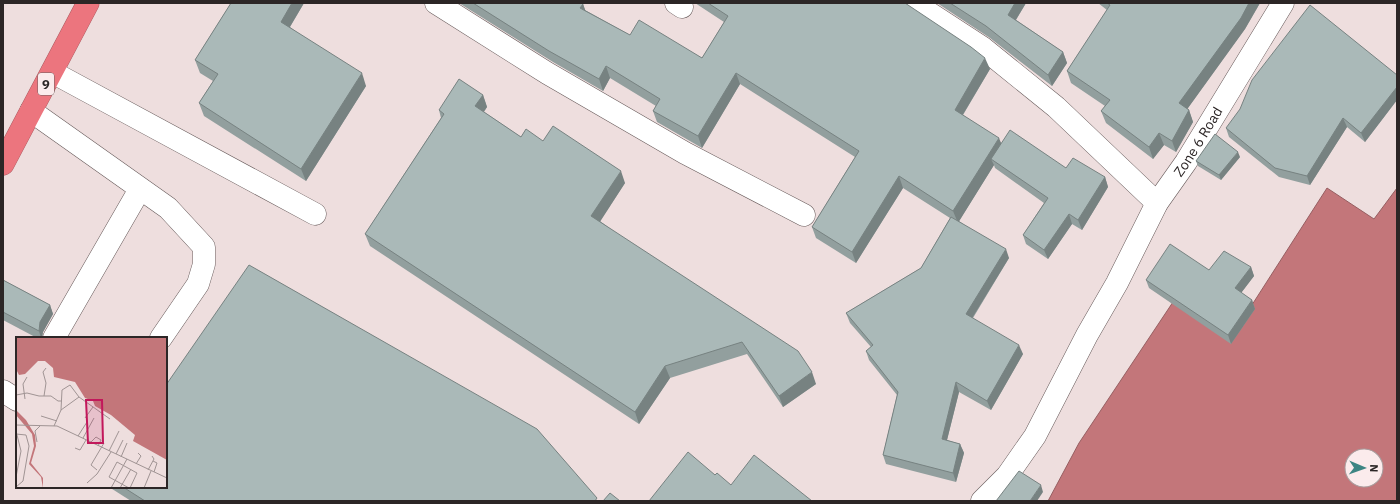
<svg xmlns="http://www.w3.org/2000/svg" width="1400" height="504" font-family="'IBM Plex Sans',sans-serif">
  <rect width="100%" height="100%" fill="#eedede"/>
  <!-- water -->
  <path fill="#c3767a" stroke="#965e61" fill-rule="evenodd" d="M1327 188 1374 219 1397 188V501H1048L1079 443 1187 281 1241 322ZM1352 456H1376V480H1352Z"/>
  <g fill="none" stroke-linecap="round" stroke-linejoin="round">
    <!-- minor casing -->
    <g stroke="#675a5a" stroke-width="23">
      <g id="minor">
        <polyline points="436,3 547,73 685,153 804,215"/>
        <polyline points="676,3 682,7"/>
        <polyline points="914,3 983,48 1056,107 1157,203"/>
        <polyline points="52,72 315,214"/>
        <polyline points="31,111 168,208 204,247 204,264 198,284 161,338"/>
        <polyline points="54,338 140,189"/>
        <polyline points="3,391 17,400"/>
        <path id="s1" d="M982 501 1007 476 1035 436 1087 335 1117 283 1157 203 1186 162 1283 3"/>
      </g>
    </g>
    <!-- highway casing -->
    <g stroke="#a9595f" stroke-width="23">
      <polyline id="highway" points="3,164 88,3"/>
    </g>
    <!-- minor -->
    <use href="#minor" stroke="#fff" stroke-width="22"/>
    <!-- highway -->
    <use href="#highway" stroke="#ec757e" stroke-width="22"/>
  </g>
  <!-- wall -->
  <g fill="#929f9e">
    <polygon points="231,3 304,3 290,27 366,86 306,181 204,116 199,103 213,81 200,73 195,60"/>
    <polygon points="459,3 582,3 583,4 585,10 630,35 702,58 724,22 695,3 905,3 990,69 963,115 1001,144 1066,168 1105,177 1108,187 1082,230 1072,224 1048,259 1026,244 1023,235 1044,203 995,168 994,165 959,221 1009,258 973,318 1023,354 991,410 959,392 947,440 960,444 964,453 956,482 886,464 883,455 897,395 869,360 866,351 871,347 850,323 846,313 921,268 950,218 903,188 856,263 816,238 812,227 855,157 740,84 702,148 657,122 653,111 656,106 610,78 603,91 553,62"/>
    <polygon points="937,3 1026,3 1016,20 1063,52 1067,63 1052,86 990,38"/>
    <polygon points="1098,3 1260,3 1245,29 1187,109 1189,110 1193,122 1176,152 1164,145 1153,159 1106,123 1101,111 1105,106 1071,83 1067,71 1107,10"/>
    <polygon points="1397,75 1397,100 1365,142 1347,127 1310,185 1279,177 1229,137 1226,128"/>
    <polygon points="483,95 487,107 484,112 521,137 543,141 625,183 600,221 816,384 783,407 747,354 670,378 639,424 370,246 365,234 441,118 439,110"/>
    <polygon points="1240,157 1221,180 1198,166 1196,161"/>
    <polygon points="1251,267 1254,276 1241,293 1252,300 1255,309 1231,344 1149,288 1146,280 1209,270"/>
    <polygon points="3,280 50,305 53,314 43,332 42,338 37,338 3,320"/>
    <polygon points="109,487 166,487 598,501 131,501"/>
  </g>
  <!-- shaded-wall -->
  <g fill="#778281">
    <polygon points="292,3 304,3 285,35 281,22"/>
    <polygon points="1015,3 1026,3 1012,26 1008,15"/>
    <polygon points="1249,3 1260,3 1245,29 1183,115 1179,103"/>
    <polygon points="583,4 587,15 580,8"/>
    <polygon points="1063,52 1067,63 1052,86 1048,75"/>
    <polygon points="985,58 990,69 959,121 955,110"/>
    <polygon points="606,66 610,78 603,91 599,79"/>
    <polygon points="362,73 366,86 306,181 301,169"/>
    <polygon points="736,73 740,84 702,148 698,136"/>
    <polygon points="1397,87 1397,100 1365,142 1361,133"/>
    <polygon points="483,95 487,107 479,118 475,106"/>
    <polygon points="1189,110 1193,122 1176,152 1172,141"/>
    <polygon points="1343,118 1347,127 1310,185 1307,176"/>
    <polygon points="1159,133 1164,145 1153,159 1149,147"/>
    <polygon points="999,138 1004,150 991,159 994,165 958,223 953,211"/>
    <polygon points="1238,152 1240,157 1221,180 1219,175"/>
    <polygon points="621,171 625,183 596,228 591,216"/>
    <polygon points="899,176 903,188 856,263 852,252"/>
    <polygon points="1105,177 1108,187 1082,230 1078,220"/>
    <polygon points="1069,214 1072,224 1048,259 1044,250"/>
    <polygon points="1006,249 1009,258 969,323 966,314"/>
    <polygon points="1251,267 1254,276 1238,297 1235,288"/>
    <polygon points="1252,300 1255,309 1231,344 1228,335"/>
    <polygon points="50,305 53,314 43,332 42,338 41,338 39,331 40,322"/>
    <polygon points="1019,345 1023,354 991,410 987,401"/>
    <polygon points="665,366 670,378 639,424 635,412"/>
    <polygon points="812,372 816,384 783,407 779,396"/>
    <polygon points="956,382 959,392 945,448 942,439"/>
    <polygon points="960,444 964,453 956,482 953,473"/>
    <polygon points="1041,485 1043,492 1037,501 1030,501"/>
  </g>
  <!-- building -->
  <g fill="#aab9b8" stroke="#778281">
    <polygon points="231,3 292,3 281,22 362,73 301,169 199,103 218,74 195,60"/>
    <polygon points="473,3 582,3 583,4 580,8 630,35 639,20 702,58 728,16 708,3 905,3 971,47 985,58 955,110 999,138 953,211 899,176 852,252 812,227 859,151 736,73 698,136 653,111 660,99 606,66 599,79 549,51"/>
    <polygon points="950,3 1015,3 1008,15 1063,52 1048,75 986,26"/>
    <polygon points="1107,3 1249,3 1241,18 1179,103 1189,110 1172,141 1159,133 1149,147 1101,111 1110,100 1067,71 1110,5"/>
    <polygon points="1310,5 1397,75 1397,87 1361,133 1343,118 1307,176 1275,168 1226,128 1240,109 1252,80"/>
    <polygon points="459,79 483,95 475,106 521,137 526,129 543,141 553,126 621,171 591,216 798,351 812,372 779,396 742,342 665,366 635,412 365,234 444,114 439,110"/>
    <polygon points="1010,130 1066,168 1073,158 1105,177 1078,220 1069,214 1044,250 1023,235 1048,198 991,159"/>
    <polygon points="1215,134 1238,152 1219,175 1196,161"/>
    <polygon points="951,217 1006,249 966,314 1019,345 987,401 956,382 942,439 960,444 953,473 883,455 898,392 866,351 873,345 846,313 921,268"/>
    <polygon points="1170,244 1209,270 1224,251 1251,267 1235,288 1252,300 1228,335 1146,280"/>
    <polygon points="249,265 537,429 597,498 595,501 145,501 123,487 166,487 166,385"/>
    <polygon points="3,280 50,305 40,322 39,331 3,312"/>
    <polygon points="688,452 715,475 717,473 731,485 754,455 812,501 649,501"/>
    <polygon points="1019,471 1041,485 1030,501 996,501"/>
    <polygon points="610,493 620,501 603,501"/>
  </g>
  <g text-anchor="middle" dominant-baseline="central" stroke-width="3" stroke-linejoin="round" paint-order="stroke">
    <!-- shield labels -->
    <rect fill="#fbebec" stroke="#6a6161" stroke-width="1" x="38" y="73" width="16" height="22" rx="3"/>
    <g font-size="13" font-weight="bold" fill="#2c2626">
      <text x="46" y="84">9</text>
    </g>
    <!-- street labels -->
    <g font-size="14" fill="#2c2626" stroke="#fbebec">
      <text stroke="none"><textPath href="#s1" startOffset="421">Zone 6 Road</textPath></text>
    </g>
  </g>
  <!-- overview -->
  <g transform="translate(16 337)">
    <rect width="151" height="151" fill="#eedede"/>
    <path d="M0 0H151V123L117 104 119 98 95 78 79 69 77 64 69 61 59 45 38 40 37 31 29 24H22L9 37 3 38 0 32ZM0 73 10 83 19 98 20 109 15 126 27 141V151L25 140 13 127 18 109 16 97 0 78Z" fill="#c3767a"/>
    <path fill="none" stroke="#a09494" stroke-width="1" d="M0 58 11 56 23 59H35L42 64H46M28 59 30 46 27 35 30 31M9 62 7 47 11 40M45 73 46 53 54 48 63 60M25 79 41 84M69 81 77 70M0 88 41 89 151 141M38 89 45 73 63 60 94 82M0 94 5 114 0 140M0 97 10 98 13 109 7 144 0 150M62 99 71 85M67 101 78 81M21 105 19 94 24 89M75 105 80 100 85 103 82 109M59 111 64 113 70 103M93 114 103 94M100 117 107 103M105 120 111 106M137 124 141 126 138 135M120 127 125 119 122 116M81 133 75 128 88 106M132 133 138 122 136 119M71 146 81 137 95 115M95 151 111 122M104 151 115 132M113 151 93 140 101 125 121 136 114 151M128 151 135 134"/>
    <path fill="#c2185b" fill-opacity="0.15" stroke="#c2185b" stroke-width="2" d="M70 63H86L87 106H72Z"/>
    <rect width="151" height="151" fill="none" stroke="#2c2626" stroke-width="2"/>
  </g>
  <!-- border -->
  <rect width="1400" height="504" fill="none" stroke="#2c2626" stroke-width="8"/>
  <!-- north arrow -->
  <g transform="translate(1364 468) rotate(92)"><circle r="19" fill="#fbebec" stroke="#a89c9d"/>
  <path d="M0-3L7 15L0 10L-7 15Z" fill="#3d8583"/>
  <text y="-6" font-size="11" font-weight="bold" text-anchor="middle" fill="#2c2626">N</text>
  </g>
</svg>
